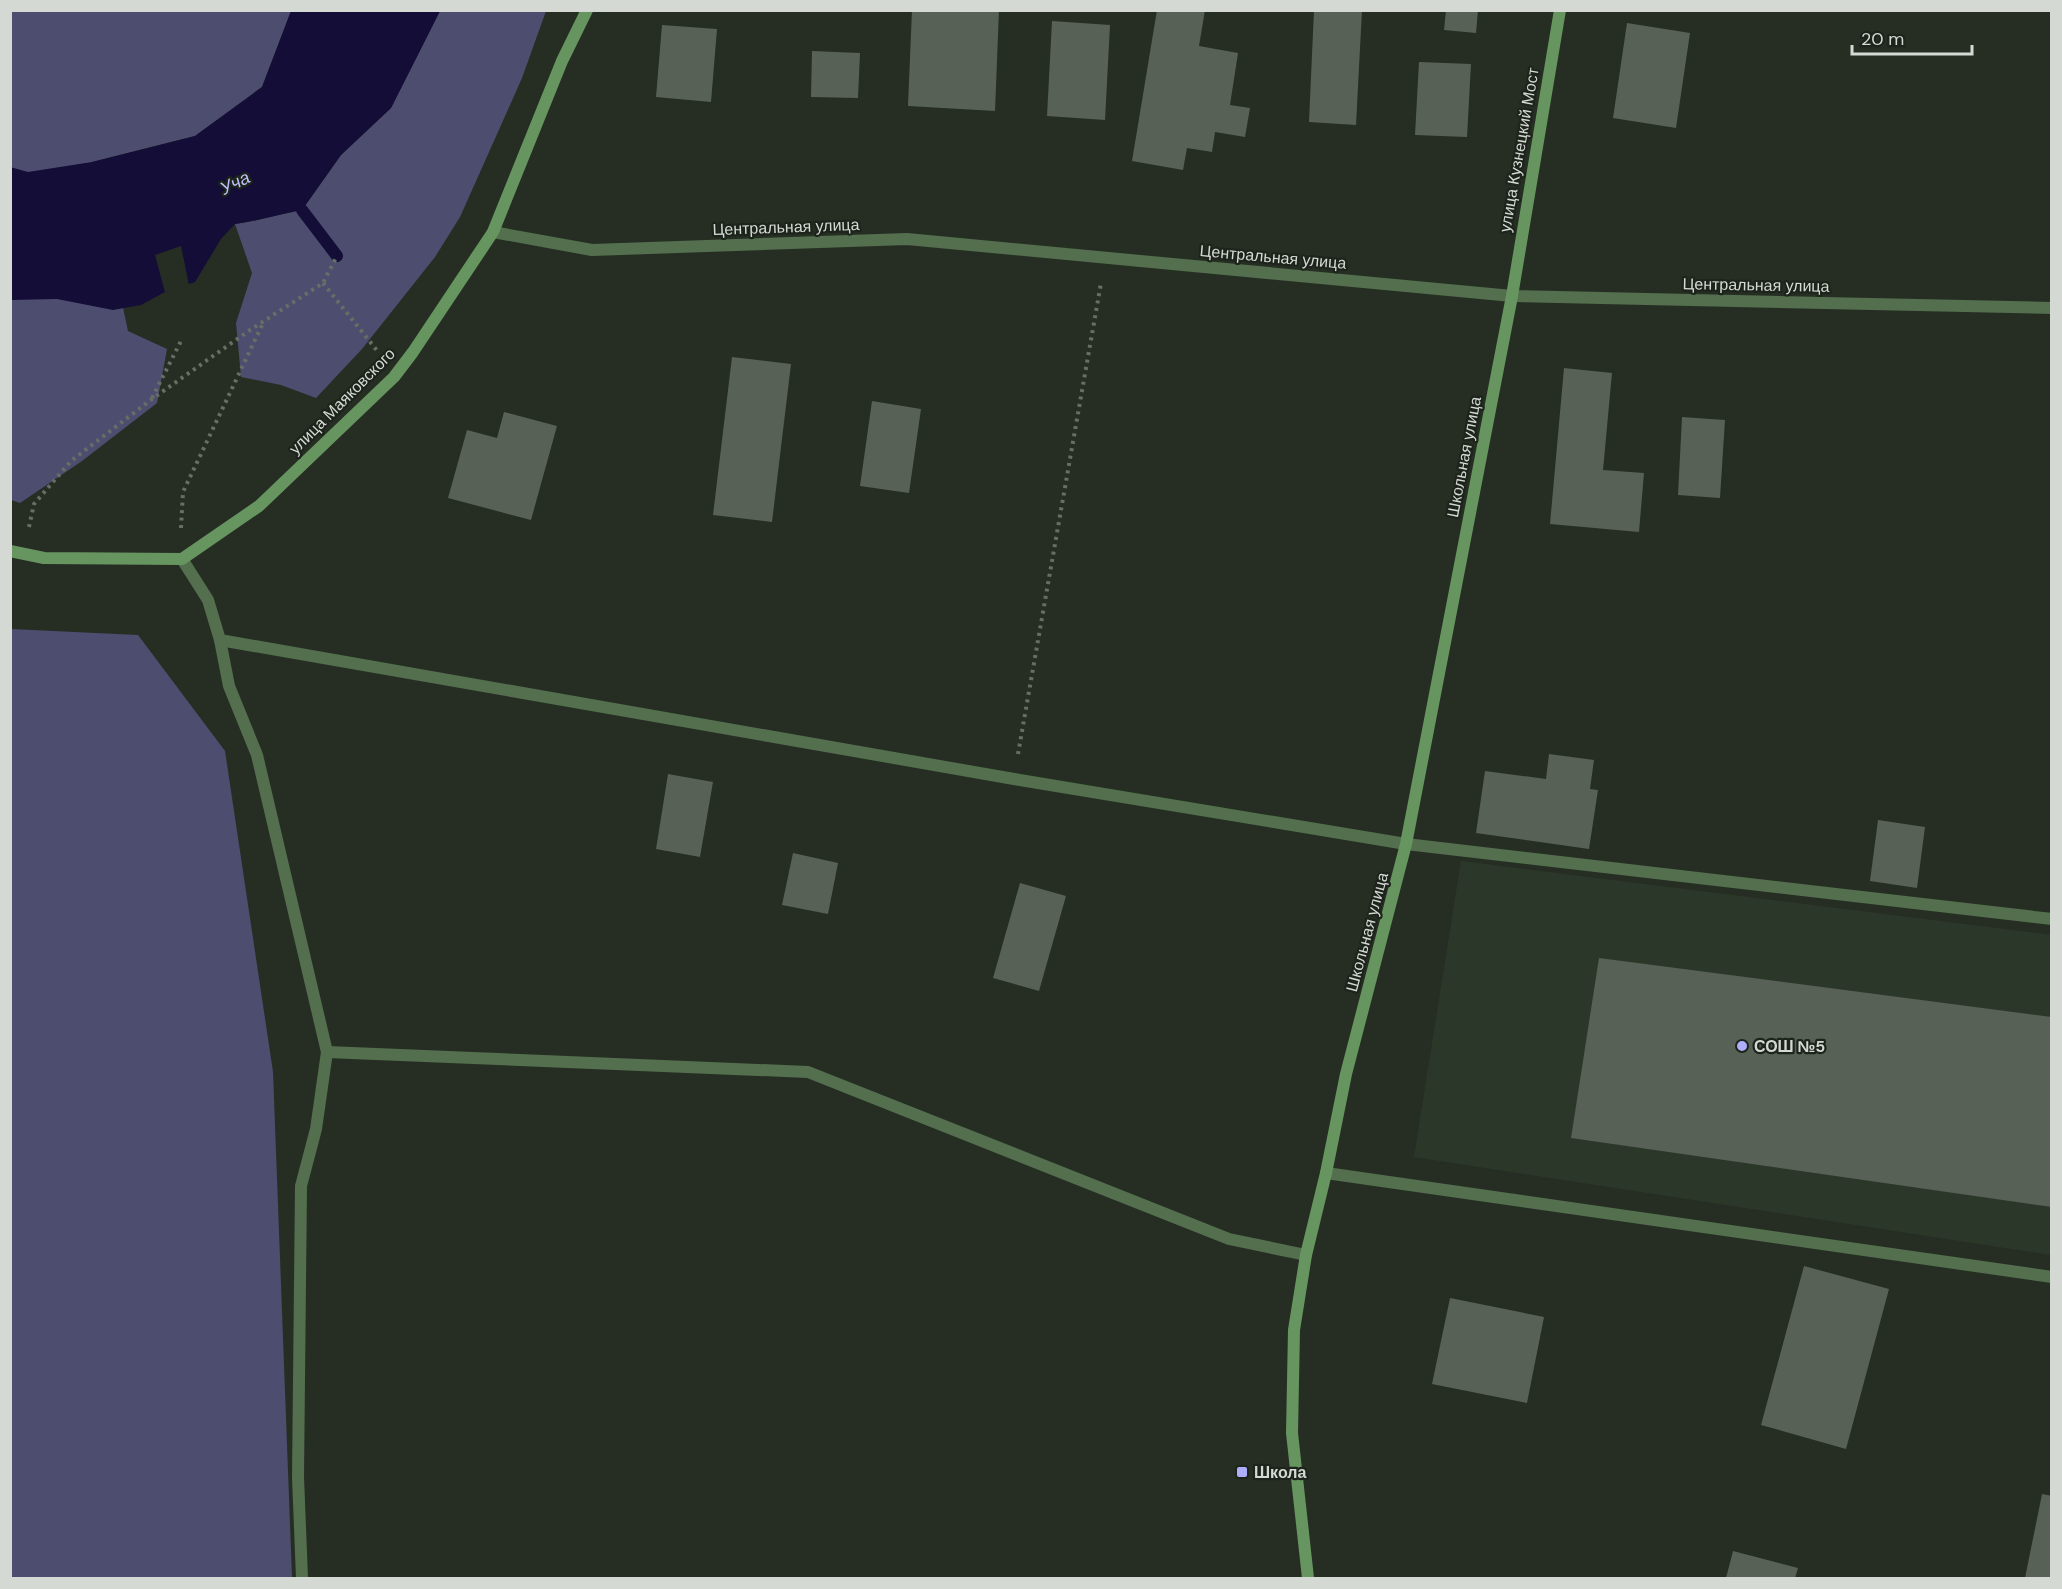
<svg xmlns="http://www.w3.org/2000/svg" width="2062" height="1589" font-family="'DM Sans',sans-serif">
  <rect width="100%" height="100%" fill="#262e24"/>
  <!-- built -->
  <polygon fill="#2b3829" points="1461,861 2051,935 2051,1255 1414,1157"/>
  <!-- green -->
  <g fill="#4d4e6f">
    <polygon points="11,11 291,11 262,87 195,136 92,162 128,331 167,349 157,403 82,461 20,503 11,500"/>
    <path d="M440 11H546L522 78 460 217 435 257 362 349 316 398 281 385 241 377 236 323 252 273 235 224C258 221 279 214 302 210L341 155 391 108Z"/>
    <polygon points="11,629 138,635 225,751 273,1072 292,1578 11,1578"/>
  </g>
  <!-- water -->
  <path fill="#130d37" d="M291 11H440L391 108 341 155 302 210C279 214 258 221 235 224L221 239 195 282 165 292 141 305 113 310 57 299 11 300 10 167 28 172 92 162 195 136 262 87Z"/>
  <!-- pier -->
  <polygon fill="#262e24" points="181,246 189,285 165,292 155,255"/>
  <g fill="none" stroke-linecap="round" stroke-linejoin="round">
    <!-- stream -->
    <polyline stroke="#130d37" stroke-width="12" points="302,210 337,256"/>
  </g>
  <!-- building -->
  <g fill="#576155">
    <polygon points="912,10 999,10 995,111 908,106"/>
    <polygon points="1157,10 1205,10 1199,46 1238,53 1230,105 1250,108 1245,137 1215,132 1212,152 1187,148 1183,170 1132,161"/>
    <polygon points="1314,10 1362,10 1356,125 1309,122"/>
    <polygon points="1446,10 1478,10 1476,33 1444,30"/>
    <polygon points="1052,21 1110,25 1105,120 1047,116"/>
    <polygon points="1627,23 1690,33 1676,128 1613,118"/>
    <polygon points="662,25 717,29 711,102 656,97"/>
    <polygon points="812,51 860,53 858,98 811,97"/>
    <polygon points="1419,62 1471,64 1467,137 1415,135"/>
    <polygon points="732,357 791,364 772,522 713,515"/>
    <polygon points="1564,368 1612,373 1603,470 1644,473 1639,532 1550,524"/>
    <polygon points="872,401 921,409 909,493 860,486"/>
    <polygon points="504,412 557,426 531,520 448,498 467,430 497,438"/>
    <polygon points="1682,417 1725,420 1720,498 1678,495"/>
    <polygon points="1549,754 1594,760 1590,789 1598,790 1589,849 1476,833 1485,771 1546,779"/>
    <polygon points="668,774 713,782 700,857 656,849"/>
    <polygon points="1878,820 1925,827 1917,888 1870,881"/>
    <polygon points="793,853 838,863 828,914 782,905"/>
    <polygon points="1020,883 1066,896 1039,991 993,978"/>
    <polygon points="1599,958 2052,1017 2052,1207 1571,1138"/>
    <polygon points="1804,1266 1889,1289 1846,1449 1761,1425"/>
    <polygon points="1450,1298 1544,1317 1527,1403 1432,1384"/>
    <polygon points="2042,1494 2052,1496 2052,1578 2025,1578"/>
    <polygon points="1733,1551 1798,1568 1795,1578 1726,1578"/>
  </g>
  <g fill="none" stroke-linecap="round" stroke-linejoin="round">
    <!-- path -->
    <g stroke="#676e65" stroke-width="4" stroke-dasharray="3 4.5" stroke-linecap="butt">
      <polyline points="323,283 379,353"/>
      <polyline points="152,398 181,341"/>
      <polyline points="29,527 34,504 71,461 152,399 250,330 323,283 337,256"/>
      <polyline points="181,528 183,492 263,323"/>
      <polyline points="1018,754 1101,283"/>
    </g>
    <!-- lane -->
    <g stroke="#536f4e" stroke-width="12">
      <polyline points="182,559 208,600 220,640 1014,779 1406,844 2052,919"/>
      <polyline points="220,640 229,686 257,755 327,1052 316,1129 301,1186 298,1477 302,1578"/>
      <polyline points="327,1052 808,1072 1229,1239 1306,1255"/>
      <polyline points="1326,1173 2052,1277"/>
    </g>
    <!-- street -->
    <polyline stroke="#536f4e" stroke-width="12" points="493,232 592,250 907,239 1512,296 2052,308"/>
    <!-- secondary -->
    <g stroke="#679560" stroke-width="12">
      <polyline points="10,551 44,558 182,559 259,506 394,377 413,352 493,232 562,61 587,10"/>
      <polyline points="1308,1578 1292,1433 1294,1330 1306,1255 1326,1173 1346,1074 1406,844 1512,296 1560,10"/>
    </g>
  </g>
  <!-- markers -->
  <g fill="#adaffb" stroke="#1c241b" stroke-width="2">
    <circle cx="1742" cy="1046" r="6"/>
    <rect x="1236" y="1466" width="12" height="12" rx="3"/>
  </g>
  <g text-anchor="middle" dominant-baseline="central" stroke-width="4.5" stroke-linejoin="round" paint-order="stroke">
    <!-- street labels -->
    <g font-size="16" fill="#d4d9d3" stroke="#1c241b">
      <text transform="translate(1519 150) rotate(-80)">улица Кузнецкий Мост</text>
      <text transform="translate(786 227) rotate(-2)">Центральная улица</text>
      <text transform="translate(1273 257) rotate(5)">Центральная улица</text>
      <text transform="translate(1756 285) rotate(1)">Центральная улица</text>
      <text transform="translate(342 401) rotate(-45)">улица Маяковского</text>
      <text transform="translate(1464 457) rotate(-79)">Школьная улица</text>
      <text transform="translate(1367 932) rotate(-75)">Школьная улица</text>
    </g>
    <!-- poi labels -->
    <g font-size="16" font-weight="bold" fill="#d4d9d3" stroke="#1c241b" text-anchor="start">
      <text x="1754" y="1046">СОШ №5</text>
      <text x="1254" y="1472">Школа</text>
    </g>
    <!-- water labels -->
    <g font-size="18" font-style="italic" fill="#bdbffc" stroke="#1c241b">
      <text transform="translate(235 183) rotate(-27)">Уча</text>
    </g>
  </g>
  <!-- border -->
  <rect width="2062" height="1589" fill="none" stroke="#d4d9d3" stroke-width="24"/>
  <!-- scale -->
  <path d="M1852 45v9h120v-9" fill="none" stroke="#d4d9d3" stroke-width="3"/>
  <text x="1861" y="45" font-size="18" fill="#d4d9d3" stroke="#1c241b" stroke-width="4.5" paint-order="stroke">20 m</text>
</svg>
